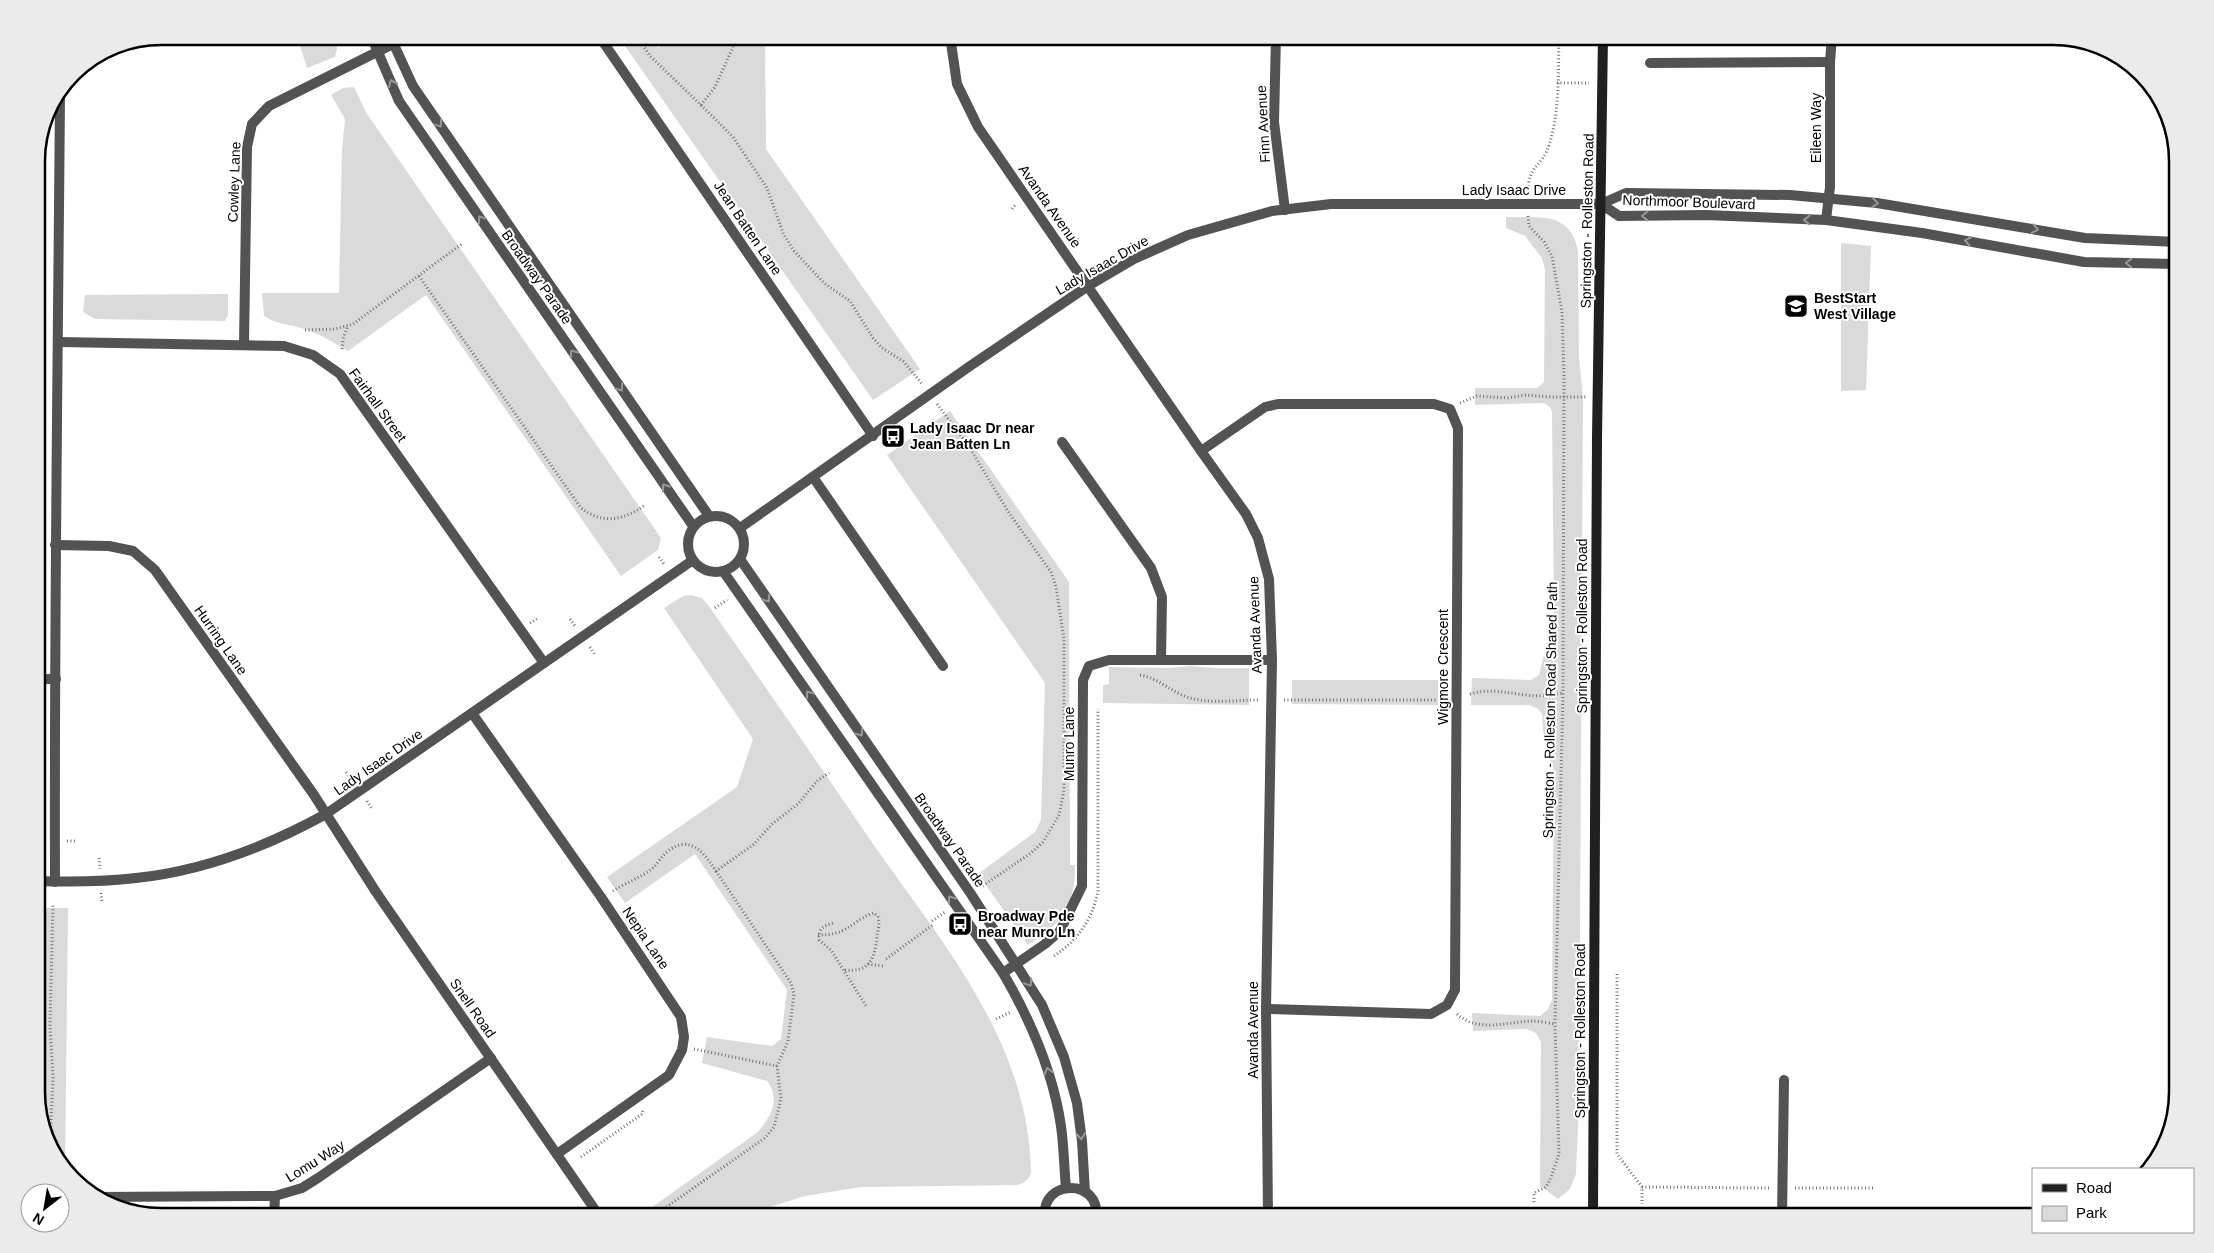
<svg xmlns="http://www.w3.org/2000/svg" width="2214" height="1253" font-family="Arial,sans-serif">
  <rect width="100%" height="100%" fill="#fff"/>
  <!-- green -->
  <g fill="#dadada">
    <polygon points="297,36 334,36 337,48 335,57 307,68"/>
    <polygon points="618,36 650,36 658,48 673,36 765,36 766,149 920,369 873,400"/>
    <path d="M354 87 367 114 661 538 658 550 621 576 426 295 348 351C333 342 318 333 301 328 288 324 275 324 264 316L262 293H339L342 149 345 119 331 95 343 88Z"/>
    <path d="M1506 217C1538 218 1570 210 1578 251L1579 357 1583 398 1579 1104 1576 1174 1570 1189 1558 1199 1540 1186 1541 1042 1536 1033 1527 1029 1473 1031 1472 1013 1540 1016 1548 1009 1552 1000 1554 771 1544 740 1542 714 1537 708 1529 705H1471L1472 678 1531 680 1539 675 1554 614 1552 412 1550 407 1544 403 1475 405V388H1537L1544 382 1545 270 1542 258 1525 236 1506 228Z"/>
    <polygon points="1841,243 1871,246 1866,390 1841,391"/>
    <polygon points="228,294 228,315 225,321 95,319 83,312 85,295"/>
    <path d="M950 411 1069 582 1070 865H1075C1075 908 1062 923 1028 945L978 874 1035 832 1041 820 1045 683 887 455Z"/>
    <path d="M691 595 702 598 708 605C763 683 817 762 871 841 942 943 1028 1040 1031 1171 1030 1179 1026 1182 1018 1185L861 1187 805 1196 770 1207 747 1217H638L758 1132C771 1116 781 1100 767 1081L702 1063 707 1037 772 1046 781 1039 787 990 695 854 625 903 607 877 737 787 753 739 664 608 683 596Z"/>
    <polygon points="1192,666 1213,668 1249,668 1249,705 1103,703 1103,685 1109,684 1109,667 1169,668"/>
    <polygon points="1292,680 1438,680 1438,705 1292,704"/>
    <polygon points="42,908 68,908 65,1168 57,1161 40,1110"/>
  </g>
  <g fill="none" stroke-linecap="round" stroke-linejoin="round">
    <!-- path -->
    <g stroke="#757575" stroke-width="3" stroke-dasharray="1 2.5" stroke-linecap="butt">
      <polyline points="637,36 650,56 701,105 715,87 738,36"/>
      <polyline points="1557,83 1589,83"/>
      <polyline points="701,105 733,137 767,188 783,233 794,251 824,283 850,301 873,338 882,348 903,361 923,385"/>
      <path d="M1528 193C1528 164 1542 168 1549 145 1560 113 1558 70 1559 36"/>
      <polyline points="1012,209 1016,204"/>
      <polyline points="1528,216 1529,226 1544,242 1552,256 1562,312 1564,374 1563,693 1555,1024 1559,1154 1550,1180 1546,1187 1534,1193 1534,1204"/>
      <polyline points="1072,243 1079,239"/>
      <path d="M419 276 581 508C603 525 624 520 645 505"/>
      <polyline points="37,306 44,306"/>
      <polyline points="305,330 335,329 353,324 463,243"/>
      <polyline points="342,349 343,339 348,326"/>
      <polyline points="1460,403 1477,396 1507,398 1526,395 1551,397 1586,397"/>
      <polyline points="937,404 968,445 1009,513 1051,572 1056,587 1064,639 1064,790 1059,815 1043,842 1031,853 981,887"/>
      <polyline points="659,557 664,564"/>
      <polyline points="715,608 727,600"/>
      <polyline points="570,619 575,626"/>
      <polyline points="530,623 537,619"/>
      <polyline points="590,647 595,655"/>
      <path d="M1140 675C1159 678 1172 693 1190 698 1211 704 1236 700 1258 700"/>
      <path d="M1470 694C1490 688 1507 693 1526 695 1539 697 1551 695 1563 693"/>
      <polyline points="1284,700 1445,700"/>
      <polyline points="346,772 352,780"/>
      <polyline points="367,801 372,809"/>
      <polyline points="67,841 77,841"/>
      <polyline points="37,842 44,842"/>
      <polyline points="99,858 100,869"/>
      <path d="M613 891C625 883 643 877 654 867 658 863 661 857 667 852 690 833 704 853 716 871L753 845 772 824 798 804 818 780 829 773"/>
      <polyline points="101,893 102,902"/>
      <polyline points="932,921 945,912"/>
      <path d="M833 923C824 926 818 928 819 940L831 950 866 1006"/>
      <path d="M818 935C847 935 849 924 870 914L874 913 878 917C880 923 878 930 877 936 875 958 870 973 844 970"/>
      <path d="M1054 956C1079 939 1092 920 1098 891V709"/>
      <polyline points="886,959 934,924"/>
      <polyline points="868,964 883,966"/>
      <polyline points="1617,974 1617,1154 1642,1187 1642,1204"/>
      <path d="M1457 1014C1478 1033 1506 1022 1532 1021 1539 1021 1548 1023 1555 1024"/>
      <polyline points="996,1019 1011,1012"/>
      <polyline points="694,1049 777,1066"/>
      <polyline points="50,1141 53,1077 50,1026 53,904"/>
      <polyline points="581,1157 642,1114 643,1109"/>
      <polyline points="1642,1187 1771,1188"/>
      <polyline points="1795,1188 1875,1188"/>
      <polyline points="652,1217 765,1138 774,1127 781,1099 777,1066 788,1041 794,994 791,983 716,871"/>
    </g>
    <!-- minor -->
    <g stroke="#535353" stroke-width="10">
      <polyline points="599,36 873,436"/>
      <polyline points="950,36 957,84 978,127 1201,451 1246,514 1258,538 1269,579 1272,660 1266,1009 1268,1217"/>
      <polyline points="1276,36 1274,122 1285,210"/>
      <polyline points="1650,63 1830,62"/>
      <polyline points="1826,220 1830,187 1830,62 1832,36"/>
      <polyline points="59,342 284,346 313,355 340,374 544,663"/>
      <polyline points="244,345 247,147 252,124 269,106 393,44"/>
      <polyline points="1062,442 1151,568 1162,597 1161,660"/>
      <polyline points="1201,451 1265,407 1278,404 1434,404 1450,409 1458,428 1455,990 1447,1005 1431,1014 1266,1009"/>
      <polyline points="813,477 943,666"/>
      <polyline points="55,545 109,546 133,551 155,570 314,795 376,892 600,1217"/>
      <polyline points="37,679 56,679"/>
      <polyline points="472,713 601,897 681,1017 684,1037 682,1050 669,1075 557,1154"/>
      <path d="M55 882C54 618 58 355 60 92"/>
      <polyline points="1003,973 1045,944 1060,931 1082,886 1083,680 1089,666 1109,660 1272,660"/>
      <polyline points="96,1197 275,1196 302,1188 318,1178 491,1058"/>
      <polyline points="1097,1213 1773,1217"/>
      <polyline points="274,1217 275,1196"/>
      <polyline points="583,1217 594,1209"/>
      <polyline points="828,1217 893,1212 1044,1213"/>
      <polyline points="1782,1217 1784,1080"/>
    </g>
    <!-- tertiary -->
    <g stroke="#535353" stroke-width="10">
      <polyline points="371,36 399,101 693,526"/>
      <polyline points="390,36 413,86 709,516"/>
      <polyline points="1601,204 1619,216 1706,215 1826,220 1922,233 2084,262 2178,264"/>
      <circle cx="716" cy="544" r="28"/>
      <polyline points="740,528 970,366 1088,286 1134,259 1188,235 1272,211 1331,204 1601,204 1626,193 1790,195 1877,203 2085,238 2178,242"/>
      <polyline points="740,559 971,894 1042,1005 1064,1057 1077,1103 1082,1141 1085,1192"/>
      <path d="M723 571 1003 973C1031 1021 1053 1071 1061 1126 1064 1147 1064 1167 1066 1188"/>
      <path d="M37 881C69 882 103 882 136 878 202 871 268 846 326 814L693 560"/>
      <path d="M1045 1217C1040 1179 1101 1178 1096 1217"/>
    </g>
    <!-- secondary -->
    <polyline stroke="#202020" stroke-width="10" points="1593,1217 1597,438 1603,36"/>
  </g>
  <!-- one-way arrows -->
  <defs><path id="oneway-chevron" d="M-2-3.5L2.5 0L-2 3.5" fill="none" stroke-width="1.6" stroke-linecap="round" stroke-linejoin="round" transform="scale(1.25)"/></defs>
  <g stroke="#989898">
    <use href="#oneway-chevron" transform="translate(392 83) rotate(-114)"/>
    <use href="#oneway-chevron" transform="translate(439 124) rotate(56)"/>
    <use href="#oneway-chevron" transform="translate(1875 203) rotate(7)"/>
    <use href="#oneway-chevron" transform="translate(1645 216) rotate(180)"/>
    <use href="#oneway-chevron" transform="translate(481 219) rotate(-125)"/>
    <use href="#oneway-chevron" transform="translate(1807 220) rotate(-178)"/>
    <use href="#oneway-chevron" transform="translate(2035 229) rotate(10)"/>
    <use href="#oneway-chevron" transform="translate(1968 241) rotate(-170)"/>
    <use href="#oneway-chevron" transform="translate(2129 263) rotate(-179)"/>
    <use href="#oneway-chevron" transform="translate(573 353) rotate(-125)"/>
    <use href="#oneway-chevron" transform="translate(620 388) rotate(56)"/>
    <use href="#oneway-chevron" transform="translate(665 487) rotate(-126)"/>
    <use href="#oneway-chevron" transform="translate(767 599) rotate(55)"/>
    <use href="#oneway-chevron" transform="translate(809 694) rotate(-125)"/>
    <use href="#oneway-chevron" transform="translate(860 733) rotate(55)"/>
    <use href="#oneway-chevron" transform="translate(951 899) rotate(-125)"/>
    <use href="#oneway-chevron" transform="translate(1029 983) rotate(58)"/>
    <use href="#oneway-chevron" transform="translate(1048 1071) rotate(-107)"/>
    <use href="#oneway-chevron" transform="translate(1081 1136) rotate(84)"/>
  </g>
  <!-- icons -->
  <defs>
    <g id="school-square" transform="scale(1.25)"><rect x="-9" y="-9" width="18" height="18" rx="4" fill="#000" stroke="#fff"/><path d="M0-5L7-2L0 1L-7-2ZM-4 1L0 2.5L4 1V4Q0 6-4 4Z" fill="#fff"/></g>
    <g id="bus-square" transform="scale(1.25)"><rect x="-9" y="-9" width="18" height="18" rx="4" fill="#000" stroke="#fff"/><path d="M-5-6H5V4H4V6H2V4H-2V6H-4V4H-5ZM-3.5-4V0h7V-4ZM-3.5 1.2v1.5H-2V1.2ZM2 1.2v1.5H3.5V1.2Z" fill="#fff"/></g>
  </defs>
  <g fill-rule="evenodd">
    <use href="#school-square" x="1796" y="306"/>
    <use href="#bus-square" x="893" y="436"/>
    <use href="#bus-square" x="960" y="924"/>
  </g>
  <g text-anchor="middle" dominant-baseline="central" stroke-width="4" stroke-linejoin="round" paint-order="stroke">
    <!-- street labels -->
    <g font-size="14" fill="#000" stroke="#fff">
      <text transform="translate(1263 124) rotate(-93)">Finn Avenue</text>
      <text transform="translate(1816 128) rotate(-90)">Eileen Way</text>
      <text transform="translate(234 182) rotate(-88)">Cowley Lane</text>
      <text x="1514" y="190">Lady Isaac Drive</text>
      <text transform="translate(1689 202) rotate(2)">Northmoor Boulevard</text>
      <text transform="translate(1050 206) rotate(55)">Avanda Avenue</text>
      <text transform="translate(1587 221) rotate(-89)">Springston - Rolleston Road</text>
      <text transform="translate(748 228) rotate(56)">Jean Batten Lane</text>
      <text transform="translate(1102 265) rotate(-30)">Lady Isaac Drive</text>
      <text transform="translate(537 277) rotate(55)">Broadway Parade</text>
      <text transform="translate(378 405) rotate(54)">Fairhall Street</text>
      <text transform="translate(1255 625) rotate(-92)">Avanda Avenue</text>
      <text transform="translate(1582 626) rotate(-90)">Springston - Rolleston Road</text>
      <text transform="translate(221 640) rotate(55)">Hurring Lane</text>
      <text transform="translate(1443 667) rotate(-90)">Wigmore Crescent</text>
      <text transform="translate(1550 710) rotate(-89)">Springston - Rolleston Road Shared Path</text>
      <text transform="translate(1069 744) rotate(-90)">Munro Lane</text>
      <text transform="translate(378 762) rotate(-35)">Lady Isaac Drive</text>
      <text transform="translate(950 840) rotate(55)">Broadway Parade</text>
      <text transform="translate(646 938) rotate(56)">Nepia Lane</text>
      <text transform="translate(473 1008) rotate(55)">Snell Road</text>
      <text transform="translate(1253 1030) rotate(-90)">Avanda Avenue</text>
      <text transform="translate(1580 1031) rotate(-90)">Springston - Rolleston Road</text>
      <text transform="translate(315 1161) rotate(-32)">Lomu Way</text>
    </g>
    <!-- poi labels -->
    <g font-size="14" font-weight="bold" fill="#000" stroke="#fff" text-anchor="start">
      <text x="1814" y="298">BestStart<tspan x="1814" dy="16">West Village</tspan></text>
      <text x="910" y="428">Lady Isaac Dr near<tspan x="910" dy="16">Jean Batten Ln</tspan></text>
      <text x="978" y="916">Broadway Pde<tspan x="978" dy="16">near Munro Ln</tspan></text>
    </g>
  </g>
  <!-- crop -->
  <path d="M0 0H2214V1253H0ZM161 45H2053A116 116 0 0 1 2169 161V1092A116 116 0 0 1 2053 1208H161A116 116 0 0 1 45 1092V161A116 116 0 0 1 161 45Z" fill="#ebebeb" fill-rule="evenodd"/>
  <path fill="none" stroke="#000" stroke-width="2.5" d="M161 45H2053A116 116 0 0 1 2169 161V1092A116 116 0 0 1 2053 1208H161A116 116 0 0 1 45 1092V161A116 116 0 0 1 161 45Z"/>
  <!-- legend -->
  <rect x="2032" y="1168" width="162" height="65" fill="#ffffff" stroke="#999999"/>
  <rect x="2042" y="1184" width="25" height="8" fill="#202020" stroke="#999999"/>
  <text x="2076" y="1193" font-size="15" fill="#000000">Road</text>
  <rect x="2042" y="1206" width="25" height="15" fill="#dadada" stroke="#999999"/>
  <text x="2076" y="1218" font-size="15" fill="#000000">Park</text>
  <!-- north arrow -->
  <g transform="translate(45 1208) rotate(211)"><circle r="24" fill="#ffffff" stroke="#999999"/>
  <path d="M0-4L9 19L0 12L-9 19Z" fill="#000000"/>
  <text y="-8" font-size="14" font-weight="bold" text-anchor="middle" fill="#000000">N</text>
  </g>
</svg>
